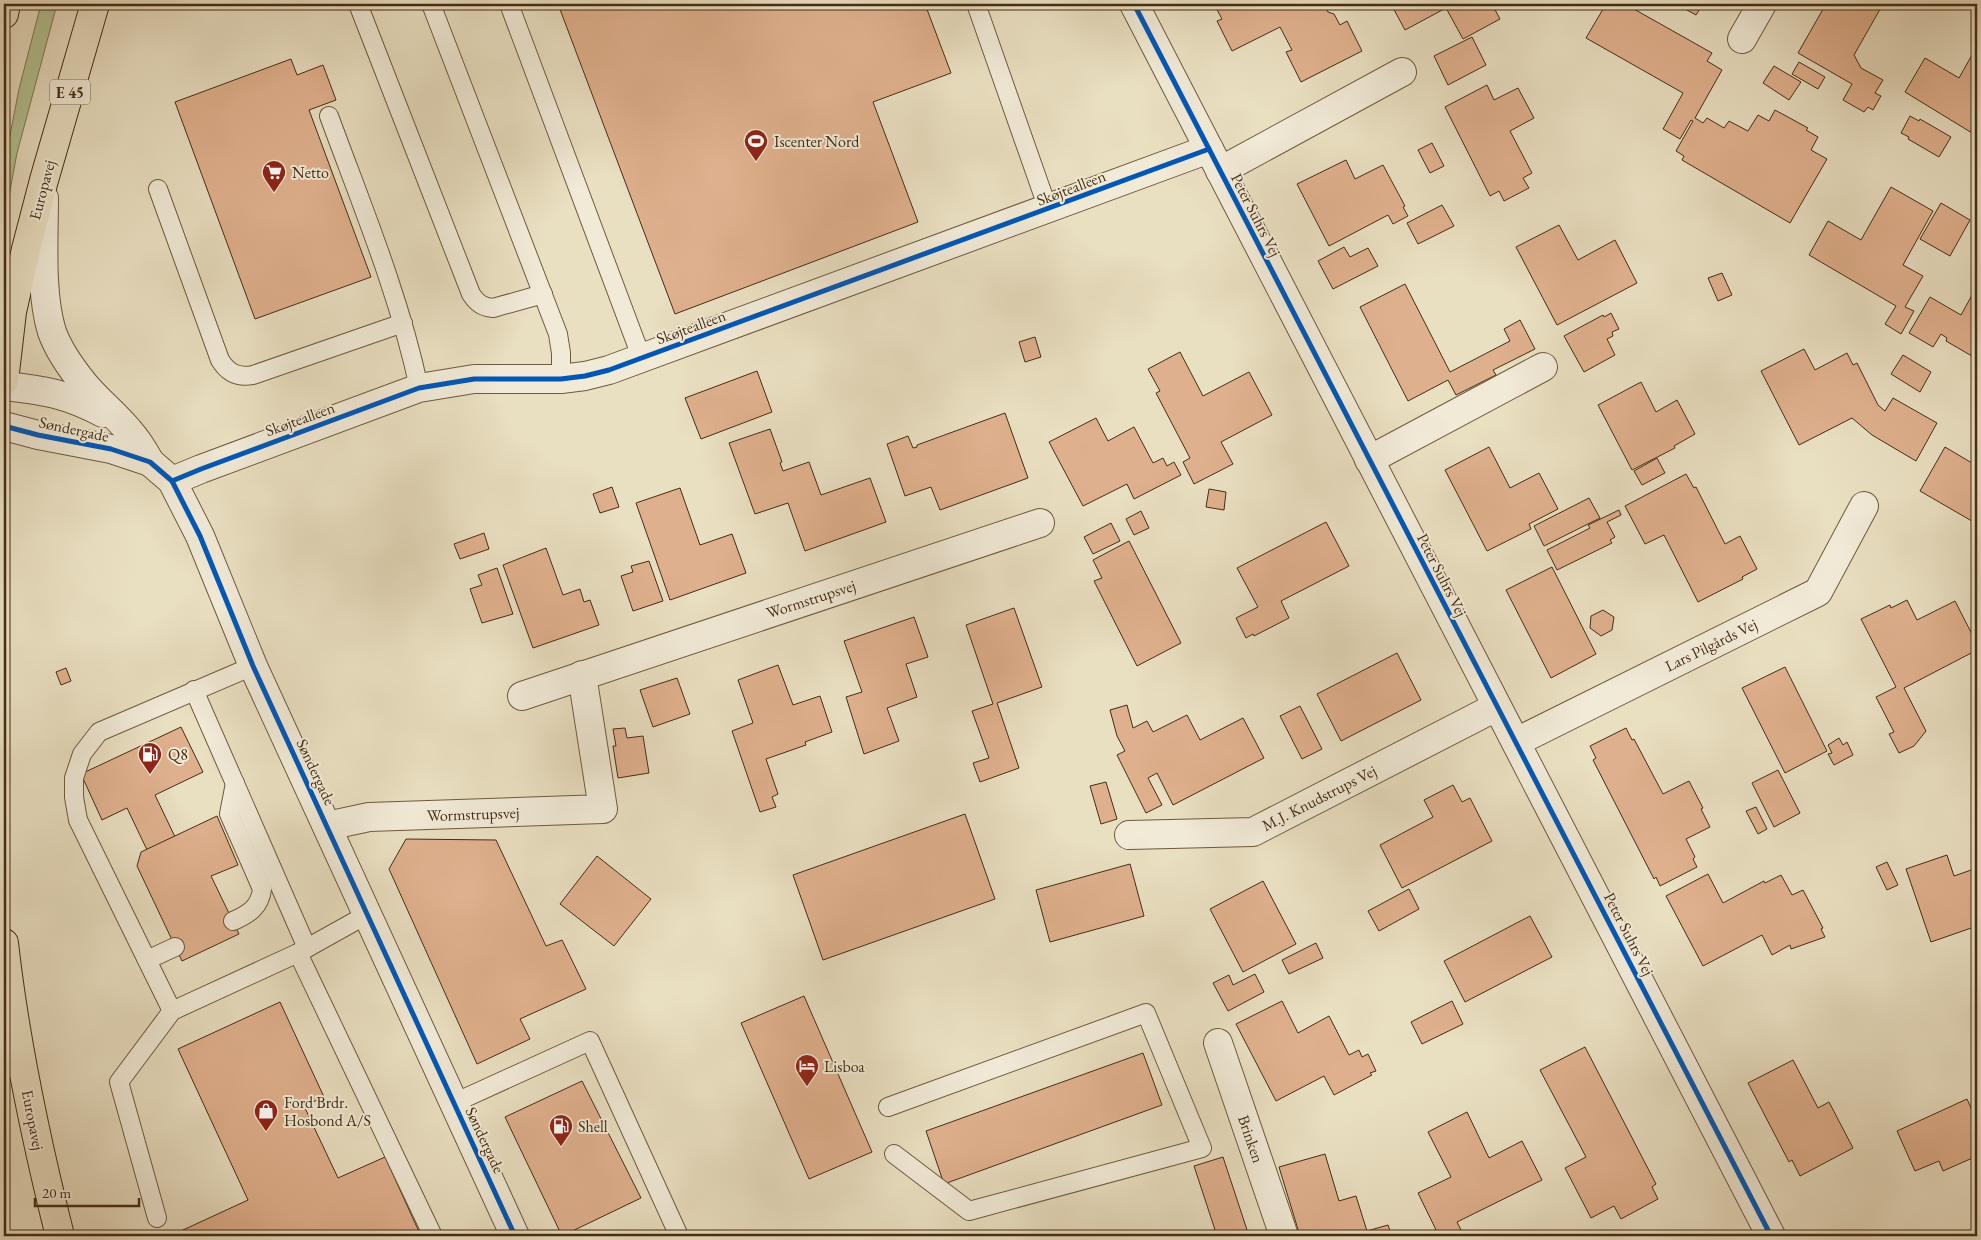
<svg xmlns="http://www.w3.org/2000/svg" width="1981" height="1240" font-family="'EB Garamond',serif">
  <rect width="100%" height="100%" fill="#e9dfc1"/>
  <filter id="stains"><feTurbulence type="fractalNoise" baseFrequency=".004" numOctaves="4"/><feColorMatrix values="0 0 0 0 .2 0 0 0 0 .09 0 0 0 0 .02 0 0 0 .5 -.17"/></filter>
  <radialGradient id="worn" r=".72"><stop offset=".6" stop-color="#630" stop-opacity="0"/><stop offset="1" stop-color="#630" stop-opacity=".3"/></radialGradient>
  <!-- green -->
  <polygon fill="#b5c293" stroke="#7d7853" points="41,4 57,4 17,153 4,223 4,166 19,89"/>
  <!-- building -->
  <g fill="#dfb08d" stroke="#452d13">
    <polygon points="558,4 925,4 951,73 873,102 918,222 675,314"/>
    <polygon points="1214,4 1325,4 1324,5 1328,12 1334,14 1340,25 1347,21 1362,51 1301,82 1286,52 1292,50 1280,27 1232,51 1217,21 1222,19"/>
    <polygon points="1391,4 1492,4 1500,19 1463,39 1446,8 1405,30"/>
    <polygon points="1606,4 1625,4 1712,53 1707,61 1722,70 1695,118 1703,123 1707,118 1724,128 1729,121 1748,131 1758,115 1769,121 1775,110 1808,128 1806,130 1818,137 1811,150 1827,159 1790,223 1682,160 1684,156 1676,151 1693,121 1691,120 1680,139 1663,129 1683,93 1586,38"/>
    <polygon points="1676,4 1703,4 1696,15"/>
    <polygon points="1826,4 1883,4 1854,55 1861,68 1883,80 1875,93 1881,96 1873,110 1868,107 1864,112 1843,100 1852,84 1798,53"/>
    <polygon points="1472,37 1486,65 1448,85 1434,56"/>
    <polygon points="1977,46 1977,136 1905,92 1925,58 1959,78"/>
    <polygon points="291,59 297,75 323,65 336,100 309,110 371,277 255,319 175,102"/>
    <polygon points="1799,62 1825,77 1818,89 1792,74"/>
    <polygon points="1774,66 1801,82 1789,100 1763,83"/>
    <polygon points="1487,85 1494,100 1518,88 1534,118 1510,131 1532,173 1523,178 1529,188 1504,201 1499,191 1490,196 1445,107"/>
    <polygon points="1910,116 1919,121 1920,119 1951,137 1939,157 1908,139 1909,137 1901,133"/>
    <polygon points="1432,143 1444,166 1430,173 1418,150"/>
    <polygon points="1346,160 1355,179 1383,165 1405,206 1403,207 1408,216 1393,224 1388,215 1329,246 1297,184"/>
    <polygon points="1891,187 1933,211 1903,265 1923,276 1905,307 1914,311 1901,334 1885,324 1896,306 1809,255 1828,221 1861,240"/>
    <polygon points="1941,203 1970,220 1950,256 1920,239"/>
    <polygon points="1442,205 1454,226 1418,244 1407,223"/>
    <polygon points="1559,225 1578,260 1615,240 1637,283 1557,325 1516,247"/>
    <polygon points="1344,247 1350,257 1368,248 1378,266 1333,289 1318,261"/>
    <polygon points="1722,273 1732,295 1718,301 1708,278"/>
    <polygon points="1405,284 1450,372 1510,341 1504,329 1520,320 1535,349 1493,370 1496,375 1456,395 1448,380 1408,401 1360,307"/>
    <polygon points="1977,286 1977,359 1946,341 1947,338 1941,334 1933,347 1909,333 1930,297 1961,315"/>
    <polygon points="1611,313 1619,329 1612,332 1613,336 1607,339 1615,355 1584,372 1564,336 1603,315 1604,317"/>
    <polygon points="1035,337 1041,357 1025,362 1019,342"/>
    <polygon points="1804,349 1815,370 1847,353 1853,365 1857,363 1878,405 1885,411 1893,398 1937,423 1916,461 1872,435 1852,418 1799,445 1761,371"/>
    <polygon points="1180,352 1203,396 1249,372 1272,415 1221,442 1233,464 1194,484 1183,462 1190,458 1156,393 1160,391 1148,369"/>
    <polygon points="1903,355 1931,372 1920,392 1891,374"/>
    <polygon points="757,371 772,412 701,439 685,398"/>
    <polygon points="1641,382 1656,412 1677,400 1695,434 1674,446 1675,448 1632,470 1598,405"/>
    <polygon points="1005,413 1028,478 940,510 931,487 905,496 887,444 908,436 913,448 917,447 917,445"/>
    <polygon points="1096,418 1108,441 1134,427 1153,463 1163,458 1167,466 1174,462 1181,475 1134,499 1127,484 1083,506 1049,442"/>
    <polygon points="770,429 782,462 780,463 783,471 809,462 821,495 870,478 886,522 805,551 788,503 755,514 729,443"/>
    <polygon points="1489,447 1510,488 1539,473 1558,509 1529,524 1531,529 1487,551 1445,470"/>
    <polygon points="1945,447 1977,466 1977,524 1920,491"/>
    <polygon points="1657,458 1665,473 1642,485 1634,471"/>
    <polygon points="1686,474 1694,488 1696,487 1725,544 1740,536 1757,569 1742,577 1743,579 1698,602 1664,535 1645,544 1625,506"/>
    <polygon points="612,487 619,507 600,513 593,494"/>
    <polygon points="680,488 700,545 732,534 746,573 670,600 636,503"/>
    <polygon points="1209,489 1226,492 1224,510 1206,507"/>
    <polygon points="1589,498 1600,518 1544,546 1534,526"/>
    <polygon points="1619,510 1621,515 1607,522 1615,537 1610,540 1612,543 1557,570 1547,550 1590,528 1588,525"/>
    <polygon points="1141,511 1149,528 1134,535 1126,519"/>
    <polygon points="1326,522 1349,566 1281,601 1289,618 1254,636 1253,634 1246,638 1236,618 1258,607 1237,568"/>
    <polygon points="1111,523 1120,541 1093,554 1084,537"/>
    <polygon points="484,533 489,549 460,559 454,544"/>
    <polygon points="1129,541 1181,643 1137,666 1094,581 1102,578 1093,560"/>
    <polygon points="546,548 563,595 580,589 584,602 590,600 599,625 533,648 503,565"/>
    <polygon points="649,561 663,601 633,611 621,576 633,572 631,566"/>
    <polygon points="1552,567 1596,654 1551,678 1506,590"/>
    <polygon points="497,568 513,614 482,623 470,589 482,585 478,575"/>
    <polygon points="1907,600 1917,620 1955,601 1977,644 1977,650 1904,688 1926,731 1914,746 1899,753 1889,734 1894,732 1876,697 1896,687 1861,619 1890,605 1891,608"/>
    <polygon points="1014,608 1042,687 997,703 1019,768 980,782 973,763 989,758 972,711 993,704 966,625"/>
    <polygon points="1603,610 1614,617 1612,630 1601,636 1590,628 1591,616"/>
    <polygon points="914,617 928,657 906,664 917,697 887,708 899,741 864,754 846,697 862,692 844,641"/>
    <polygon points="1397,653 1421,700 1341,741 1317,694"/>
    <polygon points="778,665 793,705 820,696 832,732 805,742 806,745 766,759 778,794 772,797 776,807 760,812 732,731 753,723 738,680"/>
    <polygon points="1785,667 1827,751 1785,773 1742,688"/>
    <polygon points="66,668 71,681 61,685 56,672"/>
    <polygon points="677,678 690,714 653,727 640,690"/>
    <polygon points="1127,705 1133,728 1147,721 1153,732 1187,715 1200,740 1243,718 1264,758 1173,805 1157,773 1148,778 1162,805 1146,813 1117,755 1125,751 1117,736 1110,710"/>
    <polygon points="1300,706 1322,749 1302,759 1280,716"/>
    <polygon points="181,727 203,772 155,795 176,839 148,852 127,808 102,820 81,774"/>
    <polygon points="625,728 627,738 643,736 649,773 618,778 613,746 616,746 613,729"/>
    <polygon points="1626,728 1632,740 1634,739 1663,794 1689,781 1703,808 1701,809 1710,827 1686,839 1695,857 1693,859 1697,867 1660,886 1656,877 1654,879 1593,760 1596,758 1590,746"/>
    <polygon points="1839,738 1843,745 1847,742 1853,755 1834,765 1828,754 1832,753 1828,745"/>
    <polygon points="1778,770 1800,813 1774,827 1752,783"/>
    <polygon points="1106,782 1117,819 1101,824 1090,786"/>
    <polygon points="1453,785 1462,802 1470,798 1492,841 1402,888 1380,845 1433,817 1424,800"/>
    <polygon points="1756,807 1767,829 1758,834 1746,811"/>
    <polygon points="965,814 995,899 823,960 793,875"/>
    <polygon points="217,816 238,865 211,876 239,934 182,961 137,866 141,852"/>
    <polygon points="406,839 496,840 546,946 562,940 586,989 520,1019 530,1039 477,1064 389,869"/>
    <polygon points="1947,855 1954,876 1977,868 1977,926 1931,942 1906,869"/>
    <polygon points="597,856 651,899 614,946 560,904"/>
    <polygon points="1887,862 1898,885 1887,890 1876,867"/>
    <polygon points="1130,864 1144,916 1050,942 1036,890"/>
    <polygon points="1708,874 1723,903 1764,881 1765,883 1781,875 1792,895 1803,890 1823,928 1821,929 1825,937 1791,949 1790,945 1772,955 1762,935 1703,966 1666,896"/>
    <polygon points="1263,881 1296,944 1243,972 1210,909"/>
    <polygon points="1409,889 1419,909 1379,931 1368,911"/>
    <polygon points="1530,916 1552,957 1465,1002 1444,961"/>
    <polygon points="1316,943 1323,958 1289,974 1282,960"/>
    <polygon points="1255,974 1264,992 1228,1011 1213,983 1229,975 1233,985"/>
    <polygon points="804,996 872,1152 809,1179 741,1023"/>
    <polygon points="1282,1001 1298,1033 1329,1016 1349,1055 1359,1050 1362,1057 1368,1054 1376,1071 1370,1073 1372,1075 1334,1095 1324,1076 1276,1101 1236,1024"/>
    <polygon points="1452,1001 1463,1024 1422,1044 1411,1022"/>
    <polygon points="280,1002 324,1097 304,1106 338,1178 385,1157 421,1236 170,1236 248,1200 178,1049"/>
    <polygon points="1585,1047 1656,1184 1652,1187 1658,1199 1621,1219 1614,1206 1591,1218 1565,1168 1586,1157 1540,1070"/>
    <polygon points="1143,1053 1162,1105 944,1184 926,1131"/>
    <polygon points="1793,1060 1818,1108 1829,1102 1853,1148 1800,1176 1792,1160 1789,1162 1748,1083"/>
    <polygon points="582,1081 641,1198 562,1236 505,1117"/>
    <polygon points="1967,1099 1977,1121 1977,1156 1943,1171 1939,1161 1915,1171 1897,1131"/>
    <polygon points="1467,1112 1489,1158 1522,1141 1542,1180 1457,1222 1464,1236 1439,1236 1418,1193 1451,1177 1428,1132"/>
    <polygon points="1325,1154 1339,1201 1356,1196 1367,1231 1388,1225 1392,1236 1300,1236 1279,1167"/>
    <polygon points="1223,1157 1249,1236 1217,1236 1194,1166"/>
  </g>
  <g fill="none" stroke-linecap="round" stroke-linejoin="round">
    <!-- service casing -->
    <g stroke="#6e5a3e" stroke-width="20">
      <g id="service">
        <path d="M358 4 471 294C477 303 482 307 493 308L543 294"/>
        <polyline points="431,4 558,334 561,353 561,379"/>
        <polyline points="509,4 642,359"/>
        <polyline points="976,4 1048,209"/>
        <path d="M329 116C362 206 399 294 419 388"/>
        <path d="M158 189 220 360C228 373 238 378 253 375L403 323"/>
        <polyline points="194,690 307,948"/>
        <path d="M233 921C249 914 260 907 262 889L229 814 235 783"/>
        <polyline points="298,953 433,1236"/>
        <polyline points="147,960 175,947"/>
        <polyline points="172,1011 78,820 74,797 74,778 82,754 99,732 253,666"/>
        <polyline points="454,1103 590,1041 679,1236"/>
        <polyline points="888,1107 1146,1013 1202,1148 969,1211 894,1154"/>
        <polyline points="157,1218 119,1082 172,1011 298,953 368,914"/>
      </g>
    </g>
    <!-- minor casing -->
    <g stroke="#6e5a3e" stroke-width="30">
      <g id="minor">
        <polyline points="1134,4 1771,1236"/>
        <polyline points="1742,39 1762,4"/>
        <polyline points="1220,171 1402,72"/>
        <path d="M44 198C44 238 40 294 52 332 59 351 71 368 84 384 97 400 115 414 129 431 137 440 144 451 150 462"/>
        <path d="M4 386C44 390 67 394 103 413"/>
        <polyline points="4,426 38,435 111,449 150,462 172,481 200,536 253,666 515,1236"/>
        <polyline points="1369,460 1543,367"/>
        <polyline points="172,481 201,469 419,388 474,379 561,379 585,376 609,370 1209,149"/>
        <polyline points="522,696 1040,523"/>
        <polyline points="1516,742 1818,592 1864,506"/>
        <polyline points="327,826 369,817 603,809 582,675"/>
        <polyline points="1129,835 1253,832 1496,707"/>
        <polyline points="1218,1043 1284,1236"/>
      </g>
    </g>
    <!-- primary casing -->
    <g stroke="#452d13" stroke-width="30">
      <g id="primary">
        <polyline points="4,14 6,4"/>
        <polyline points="4,381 12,312 26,249 44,180 95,4"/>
        <path d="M4 943C15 1042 36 1140 60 1236"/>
      </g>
    </g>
    <!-- service -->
    <use href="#service" stroke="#f1ead7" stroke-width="18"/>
    <!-- minor -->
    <use href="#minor" stroke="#f1ead7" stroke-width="28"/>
    <!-- primary -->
    <use href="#primary" stroke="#e9dfc1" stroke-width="28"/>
    <!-- cycleway casing -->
    <g stroke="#f1ead7" stroke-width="8">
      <g id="cycleway">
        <polyline points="1134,4 1771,1236"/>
        <polyline points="4,426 38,435 111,449 150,462 172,481 200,536 253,666 515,1236"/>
        <polyline points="172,481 201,469 419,388 474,379 561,379 585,376 609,370 1209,149"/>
      </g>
    </g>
    <!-- cycleway -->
    <use href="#cycleway" stroke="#0057b8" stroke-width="5"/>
  </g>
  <!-- icons -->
  <defs>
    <g id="stadium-pin" transform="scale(1.25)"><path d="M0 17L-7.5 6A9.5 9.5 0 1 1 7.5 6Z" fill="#8f2418" stroke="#f1ead7"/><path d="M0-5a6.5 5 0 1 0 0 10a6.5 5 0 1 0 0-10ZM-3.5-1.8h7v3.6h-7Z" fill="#fff"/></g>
    <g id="supermarket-pin" transform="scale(1.25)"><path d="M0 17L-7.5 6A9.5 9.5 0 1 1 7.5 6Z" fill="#8f2418" stroke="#f1ead7"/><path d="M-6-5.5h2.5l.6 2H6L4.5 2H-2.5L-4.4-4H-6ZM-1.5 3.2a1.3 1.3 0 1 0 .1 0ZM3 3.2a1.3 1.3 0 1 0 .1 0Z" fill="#fff"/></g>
    <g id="fuel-pin" transform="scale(1.25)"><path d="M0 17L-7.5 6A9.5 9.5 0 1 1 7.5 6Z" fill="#8f2418" stroke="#f1ead7"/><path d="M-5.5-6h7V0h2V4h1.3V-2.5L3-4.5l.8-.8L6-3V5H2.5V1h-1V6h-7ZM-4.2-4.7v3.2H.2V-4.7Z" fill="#fff"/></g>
    <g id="hotel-pin" transform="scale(1.25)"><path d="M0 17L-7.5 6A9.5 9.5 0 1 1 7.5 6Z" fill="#8f2418" stroke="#f1ead7"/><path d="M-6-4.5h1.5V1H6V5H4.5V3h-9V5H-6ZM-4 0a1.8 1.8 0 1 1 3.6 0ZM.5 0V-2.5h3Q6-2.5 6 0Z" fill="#fff"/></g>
    <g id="shop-pin" transform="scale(1.25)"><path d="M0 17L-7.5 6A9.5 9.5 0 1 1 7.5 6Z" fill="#8f2418" stroke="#f1ead7"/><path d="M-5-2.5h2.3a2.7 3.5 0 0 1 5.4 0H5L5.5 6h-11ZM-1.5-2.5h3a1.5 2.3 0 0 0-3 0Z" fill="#fff"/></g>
  </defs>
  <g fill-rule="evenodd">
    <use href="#stadium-pin" x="756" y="141"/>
    <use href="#supermarket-pin" x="274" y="172"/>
    <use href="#fuel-pin" x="150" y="754"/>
    <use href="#hotel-pin" x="807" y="1066"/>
    <use href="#shop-pin" x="266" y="1111"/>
    <use href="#fuel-pin" x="561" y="1126"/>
  </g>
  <g text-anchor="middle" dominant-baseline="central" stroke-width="4" stroke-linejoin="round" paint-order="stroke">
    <!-- shield labels -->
    <rect fill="#f1ead7" stroke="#79664e" stroke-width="1" x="50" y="79.5" width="40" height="25" rx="4"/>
    <g font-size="15" font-weight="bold" fill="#452d13">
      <text x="70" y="92">E 45</text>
    </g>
    <!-- poi labels -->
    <g font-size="16" fill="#452d13" stroke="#f1ead7" text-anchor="start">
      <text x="774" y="141">Iscenter Nord</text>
      <text x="292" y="172">Netto</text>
      <text x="168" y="754">Q8</text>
      <text x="824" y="1066">Lisboa</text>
      <text x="284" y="1102">Ford Brdr.<tspan x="284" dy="18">Hosbond A/S</tspan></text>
      <text x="578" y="1126">Shell</text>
    </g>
    <!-- street labels -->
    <g font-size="16" fill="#452d13" stroke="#f1ead7">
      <text transform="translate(1071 188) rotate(-21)">Skøjtealleen</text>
      <text transform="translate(42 190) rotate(-75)">Europavej</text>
      <text transform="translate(1256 215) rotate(63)">Peter Suhrs Vej</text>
      <text transform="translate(691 327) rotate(-20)">Skøjtealleen</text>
      <text transform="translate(300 419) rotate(-20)">Skøjtealleen</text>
      <text transform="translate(74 429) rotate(12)">Søndergade</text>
      <text transform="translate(1442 575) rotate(63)">Peter Suhrs Vej</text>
      <text transform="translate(811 599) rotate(-18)">Wormstrupsvej</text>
      <text transform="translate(1711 645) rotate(-26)">Lars Pilgårds Vej</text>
      <text transform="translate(316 772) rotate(65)">Søndergade</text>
      <text transform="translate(1319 798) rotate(-27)">M.J. Knudstrups Vej</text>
      <text transform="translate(473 814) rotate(-2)">Wormstrupsvej</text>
      <text transform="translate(1629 934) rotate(63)">Peter Suhrs Vej</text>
      <text transform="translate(33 1120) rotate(79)">Europavej</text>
      <text transform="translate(1251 1139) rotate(71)">Brinken</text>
      <text transform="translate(485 1140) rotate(65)">Søndergade</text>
    </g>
  </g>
  <!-- margin -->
  <rect width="1981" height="1240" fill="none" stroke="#e9dfc1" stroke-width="20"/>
  <rect x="5" y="5" width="1971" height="1230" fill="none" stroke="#452d13" stroke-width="2.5"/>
  <rect x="10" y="10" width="1961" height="1220" fill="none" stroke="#452d13"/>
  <!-- scale -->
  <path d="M35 1198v8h104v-8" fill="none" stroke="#452d13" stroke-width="2.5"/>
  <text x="42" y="1198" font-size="15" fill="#452d13" stroke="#f1ead7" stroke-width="4" paint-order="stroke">20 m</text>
  <rect width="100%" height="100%" filter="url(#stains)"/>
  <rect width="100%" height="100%" fill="url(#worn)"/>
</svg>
